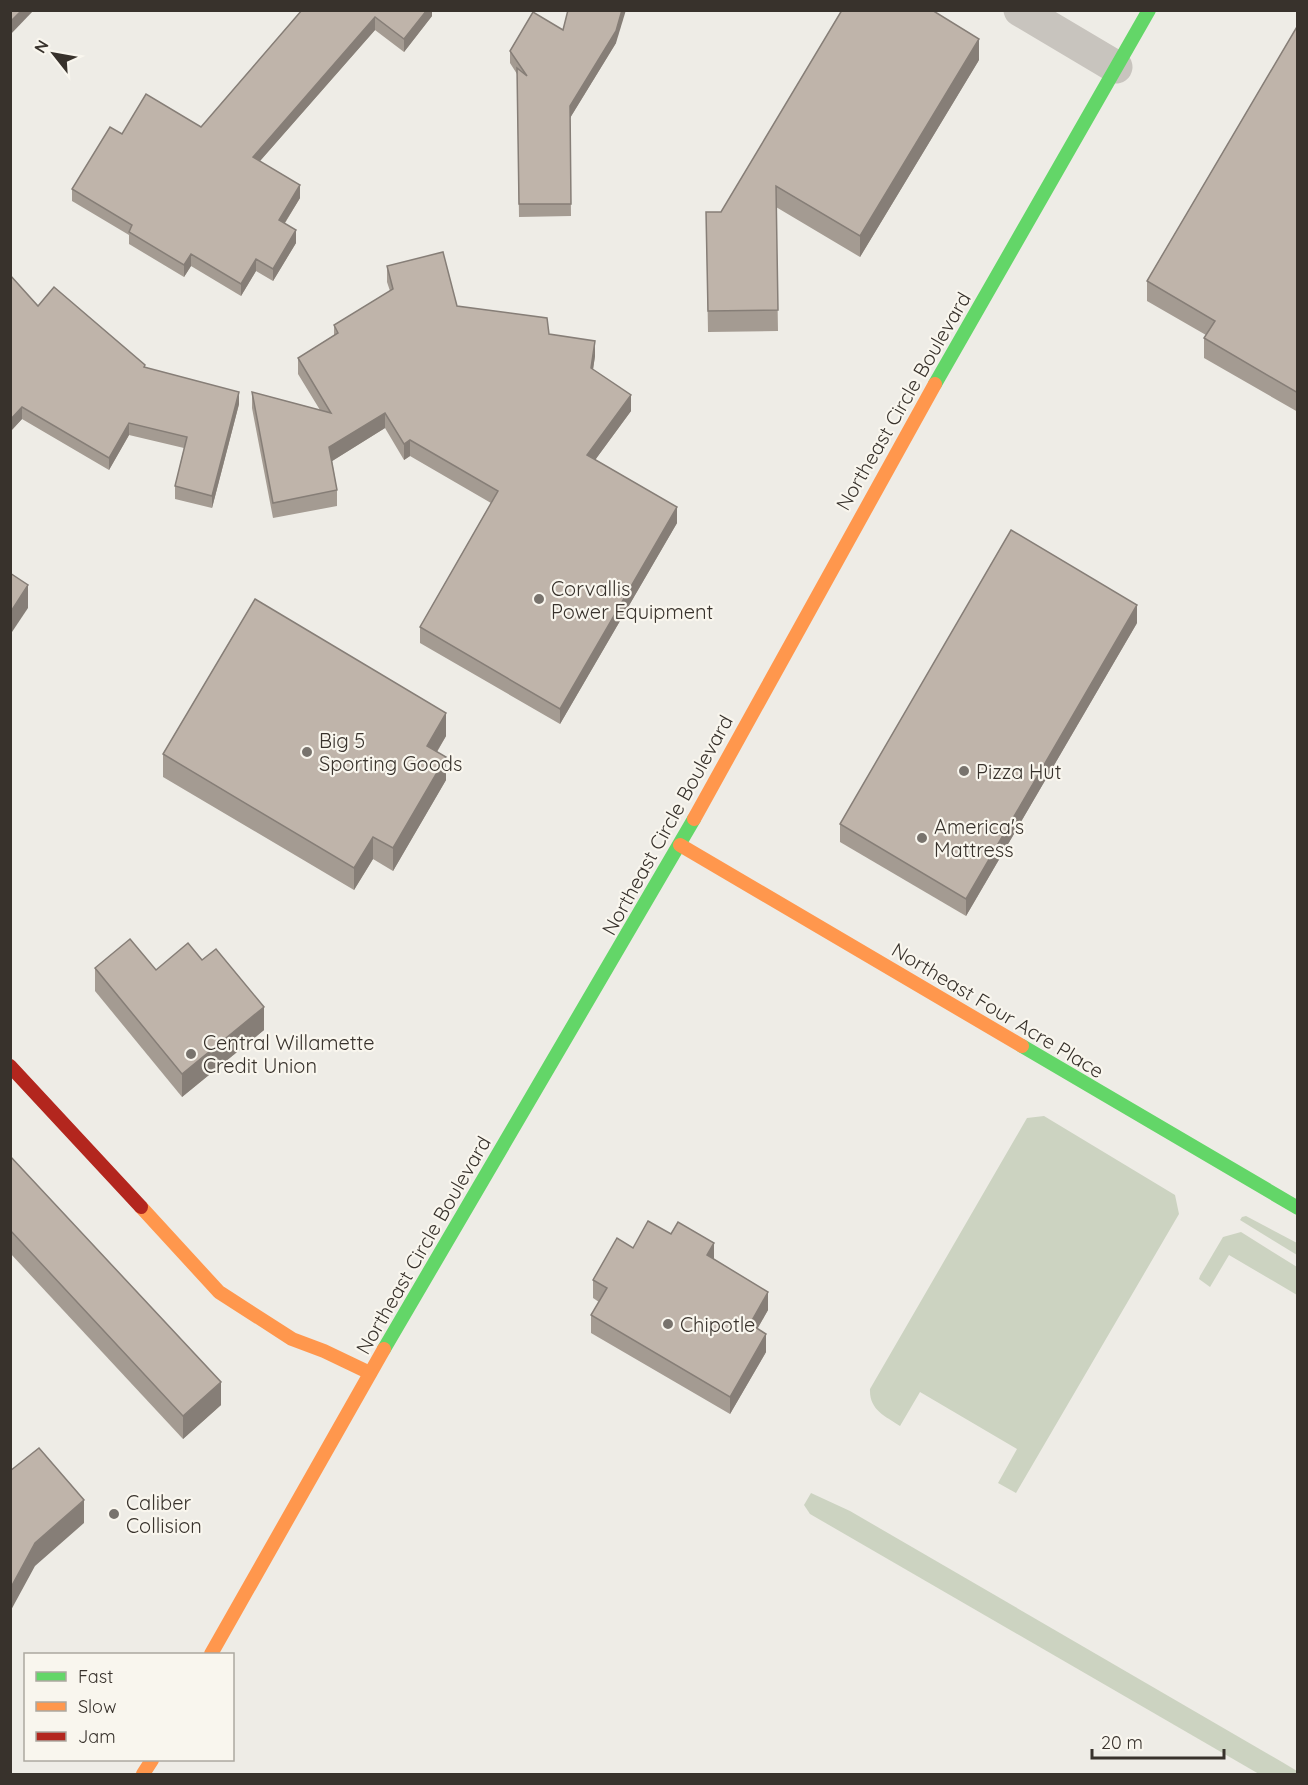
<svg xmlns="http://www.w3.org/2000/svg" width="1308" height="1785" font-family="Quicksand,sans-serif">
  <rect width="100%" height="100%" fill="#eeece6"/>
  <!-- green -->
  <g fill="#ccd3c1">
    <path d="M1044 1116 1175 1195 1179 1214 1016 1493 998 1483 1017 1449 920 1392 900 1426C885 1416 869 1410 870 1389L1027 1118Z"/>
    <polygon points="1246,1216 1297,1243 1297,1255 1240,1220 1242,1217"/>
    <polygon points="1241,1232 1297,1267 1297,1295 1229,1255 1210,1287 1199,1279 1200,1276 1223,1237"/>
    <polygon points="811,1493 850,1511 1282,1762 1297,1771 1297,1774 1259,1774 810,1514 804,1505"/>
  </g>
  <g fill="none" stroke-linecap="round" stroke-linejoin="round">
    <!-- street -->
    <polyline stroke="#c8c4be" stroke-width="33" points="1020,10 1116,67"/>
    <!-- fast -->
    <g stroke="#63d668" stroke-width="14">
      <polyline points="935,384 1149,10"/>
      <polyline points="1022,1046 1298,1208"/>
      <polyline points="384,1349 694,819"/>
    </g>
    <!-- slow -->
    <g stroke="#ff974d" stroke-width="14">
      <polyline points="694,819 935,384"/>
      <polyline points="680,845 1022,1046"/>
      <polyline points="141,1207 219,1292 292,1339 324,1351 370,1373"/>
      <polyline points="211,1654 384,1349"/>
      <polyline points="143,1774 152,1760"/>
    </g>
    <!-- jam -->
    <polyline stroke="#b3261e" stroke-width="14" points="10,1066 141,1207"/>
  </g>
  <!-- wall -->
  <g fill="#a49b92">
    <polygon points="302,10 432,10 432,16 404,52 375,30 260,161 300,198 285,223 296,243 273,281 256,271 241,296 191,266 184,277 129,244 129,235 72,201 72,189 122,134 201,127"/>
    <polygon points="1298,25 1298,412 1204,358 1204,338 1206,335 1147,301 1147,281"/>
    <polygon points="563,30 616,43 570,118 571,216 519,217 517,74 510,63 510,51"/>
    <polygon points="979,60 860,257 776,207 778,331 708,332 706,212 721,212"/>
    <polygon points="387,266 457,306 549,334 595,356 593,369 631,411 595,460 677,523 560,724 420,643 420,627 491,503 410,456 404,460 385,428 332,461 337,490 337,506 273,518 252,408 252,392 320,410 298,374 298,358 334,335 334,325 390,291 387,282"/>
    <polygon points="10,275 38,306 145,367 239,404 212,508 175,499 175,486 184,448 129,435 109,470 22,419 10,432"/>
    <polygon points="1137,623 966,916 840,842 840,824"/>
    <polygon points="446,736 437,752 446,780 393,871 373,859 354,890 163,777 163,754"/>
    <polygon points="95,968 156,970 264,1030 182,1097 95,991"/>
    <polygon points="10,1156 221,1405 183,1439 10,1253"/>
    <polygon points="633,1248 714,1259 768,1310 757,1329 766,1352 730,1414 591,1333 591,1315 599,1302 593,1298 593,1280"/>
  </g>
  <!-- shaded-wall -->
  <g fill="#867e77">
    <polygon points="22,10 34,10 10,35 10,22"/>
    <polygon points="427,10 432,10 432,16 404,52 404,39"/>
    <polygon points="622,10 626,10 616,43 570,118 570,106"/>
    <polygon points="375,17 375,30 253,169 253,157"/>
    <polygon points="979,39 979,60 860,257 860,236"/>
    <polygon points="300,185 300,198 279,232 279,220"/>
    <polygon points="296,230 296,243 273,281 273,269"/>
    <polygon points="191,254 191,266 184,277 184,265"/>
    <polygon points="256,259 256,271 241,296 241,284"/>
    <polygon points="595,341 595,356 591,383 591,368"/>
    <polygon points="239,392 239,404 212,508 212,496"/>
    <polygon points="631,395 631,411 587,471 587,455"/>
    <polygon points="22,407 22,419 10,432 10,420"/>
    <polygon points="385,413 385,428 329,463 329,447"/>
    <polygon points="129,423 129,435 109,470 109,458"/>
    <polygon points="410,440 410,456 404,460 404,444"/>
    <polygon points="677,507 677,523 560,724 560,709"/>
    <polygon points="28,585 28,608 10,635 10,613"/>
    <polygon points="1137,605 1137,623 966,916 966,899"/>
    <polygon points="446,713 446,736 427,768 427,746"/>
    <polygon points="446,757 446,780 393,871 393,848"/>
    <polygon points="373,837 373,859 354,890 354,868"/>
    <polygon points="264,1007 264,1030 182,1097 182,1074"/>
    <polygon points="714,1243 714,1261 707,1255"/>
    <polygon points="768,1292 768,1310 750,1342 750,1324"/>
    <polygon points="766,1334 766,1352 730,1414 730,1397"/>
    <polygon points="221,1382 221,1405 183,1439 183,1416"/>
    <polygon points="84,1500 84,1523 35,1566 10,1612 10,1589 35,1543"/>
  </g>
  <!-- building -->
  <g fill="#bfb4aa" stroke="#867e77" stroke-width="1.5">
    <polygon points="10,10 22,10 10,22"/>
    <polygon points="302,10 427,10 404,39 375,17 253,157 300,185 279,220 296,230 273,269 256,259 241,284 191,254 184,265 129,232 132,225 72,189 110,127 122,134 146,94 201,127"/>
    <polygon points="568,10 622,10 616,31 570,106 571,204 519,204 517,68 527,76 510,51 533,12 563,30"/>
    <polygon points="842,10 932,10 979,39 860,236 776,186 778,310 708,311 706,212 721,212"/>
    <polygon points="1298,25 1298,393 1204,338 1215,321 1147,281"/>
    <polygon points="443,252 457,306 547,318 549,334 595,341 591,368 631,395 587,455 677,507 560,709 420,627 498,491 410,440 404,444 385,413 329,447 337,490 273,503 252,392 331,413 298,358 338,333 334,325 393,289 387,266"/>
    <polygon points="10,275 38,306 54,287 145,365 144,367 239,392 212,496 175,486 187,437 129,423 109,458 22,407 10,420"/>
    <polygon points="1011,530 1137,605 966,899 840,824"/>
    <polygon points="10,573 28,585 10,613"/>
    <polygon points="255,599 446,713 427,746 446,757 393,848 373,837 354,868 163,754"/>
    <polygon points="130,939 156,970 188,943 202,960 216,949 264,1007 182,1074 95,968"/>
    <polygon points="10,1156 221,1382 183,1416 10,1230"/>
    <polygon points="648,1221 671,1234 678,1222 714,1243 707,1255 768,1292 750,1324 766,1334 730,1397 591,1315 607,1288 593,1280 617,1238 633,1248"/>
    <polygon points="39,1448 84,1500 35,1543 10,1589 10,1471"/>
  </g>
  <!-- markers -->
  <g fill="#78736d" stroke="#f9f6ee" stroke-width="2">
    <circle cx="539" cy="599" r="6"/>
    <circle cx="307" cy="752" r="6"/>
    <circle cx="964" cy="771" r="6"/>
    <circle cx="922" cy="838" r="6"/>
    <circle cx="191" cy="1054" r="6"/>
    <circle cx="668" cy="1324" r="6"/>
    <circle cx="114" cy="1514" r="6"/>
  </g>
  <g text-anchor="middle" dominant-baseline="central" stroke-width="4.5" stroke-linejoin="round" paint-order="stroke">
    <!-- street labels -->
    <g font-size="20" fill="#38322c" stroke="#f9f6ee">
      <text transform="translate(903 401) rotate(-60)">Northeast Circle Boulevard</text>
      <text transform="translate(667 825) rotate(-61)">Northeast Circle Boulevard</text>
      <text transform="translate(998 1010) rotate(31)">Northeast Four Acre Place</text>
      <text transform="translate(423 1245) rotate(-60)">Northeast Circle Boulevard</text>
    </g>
    <!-- poi labels -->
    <g font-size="20" fill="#38322c" stroke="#f9f6ee" text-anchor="start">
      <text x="551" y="588">Corvallis<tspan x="551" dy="23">Power Equipment</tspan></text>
      <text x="319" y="740">Big 5<tspan x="319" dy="23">Sporting Goods</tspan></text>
      <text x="976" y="771">Pizza Hut</text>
      <text x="934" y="826">America's<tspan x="934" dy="23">Mattress</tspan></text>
      <text x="203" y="1042">Central Willamette<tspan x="203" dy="23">Credit Union</tspan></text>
      <text x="680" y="1324">Chipotle</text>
      <text x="126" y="1502">Caliber<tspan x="126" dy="23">Collision</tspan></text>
    </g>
  </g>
  <!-- border -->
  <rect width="1308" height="1785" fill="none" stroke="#38322c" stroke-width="24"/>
  <!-- legend -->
  <rect x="24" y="1653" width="210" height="108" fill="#f9f6ee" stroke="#aca8a0" stroke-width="1.5"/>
  <rect x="36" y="1672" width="30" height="9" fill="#63d668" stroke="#aca8a0" stroke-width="1.5"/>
  <text x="78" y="1683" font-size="18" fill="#38322c">Fast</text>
  <rect x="36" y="1702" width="30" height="9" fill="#ff974d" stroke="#aca8a0" stroke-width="1.5"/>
  <text x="78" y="1713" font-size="18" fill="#38322c">Slow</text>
  <rect x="36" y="1732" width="30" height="9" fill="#b3261e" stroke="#aca8a0" stroke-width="1.5"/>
  <text x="78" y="1743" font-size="18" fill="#38322c">Jam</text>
  <!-- north arrow -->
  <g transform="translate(54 54) rotate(301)" stroke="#f9f6ee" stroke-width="4.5" paint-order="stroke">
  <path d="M0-4.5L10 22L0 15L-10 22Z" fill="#38322c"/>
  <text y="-9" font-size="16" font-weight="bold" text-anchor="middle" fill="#38322c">N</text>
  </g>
  <!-- scale -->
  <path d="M1092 1749v9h132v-9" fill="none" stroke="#38322c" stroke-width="3"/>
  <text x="1101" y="1749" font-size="18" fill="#38322c" stroke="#f9f6ee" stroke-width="4.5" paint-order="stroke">20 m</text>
</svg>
